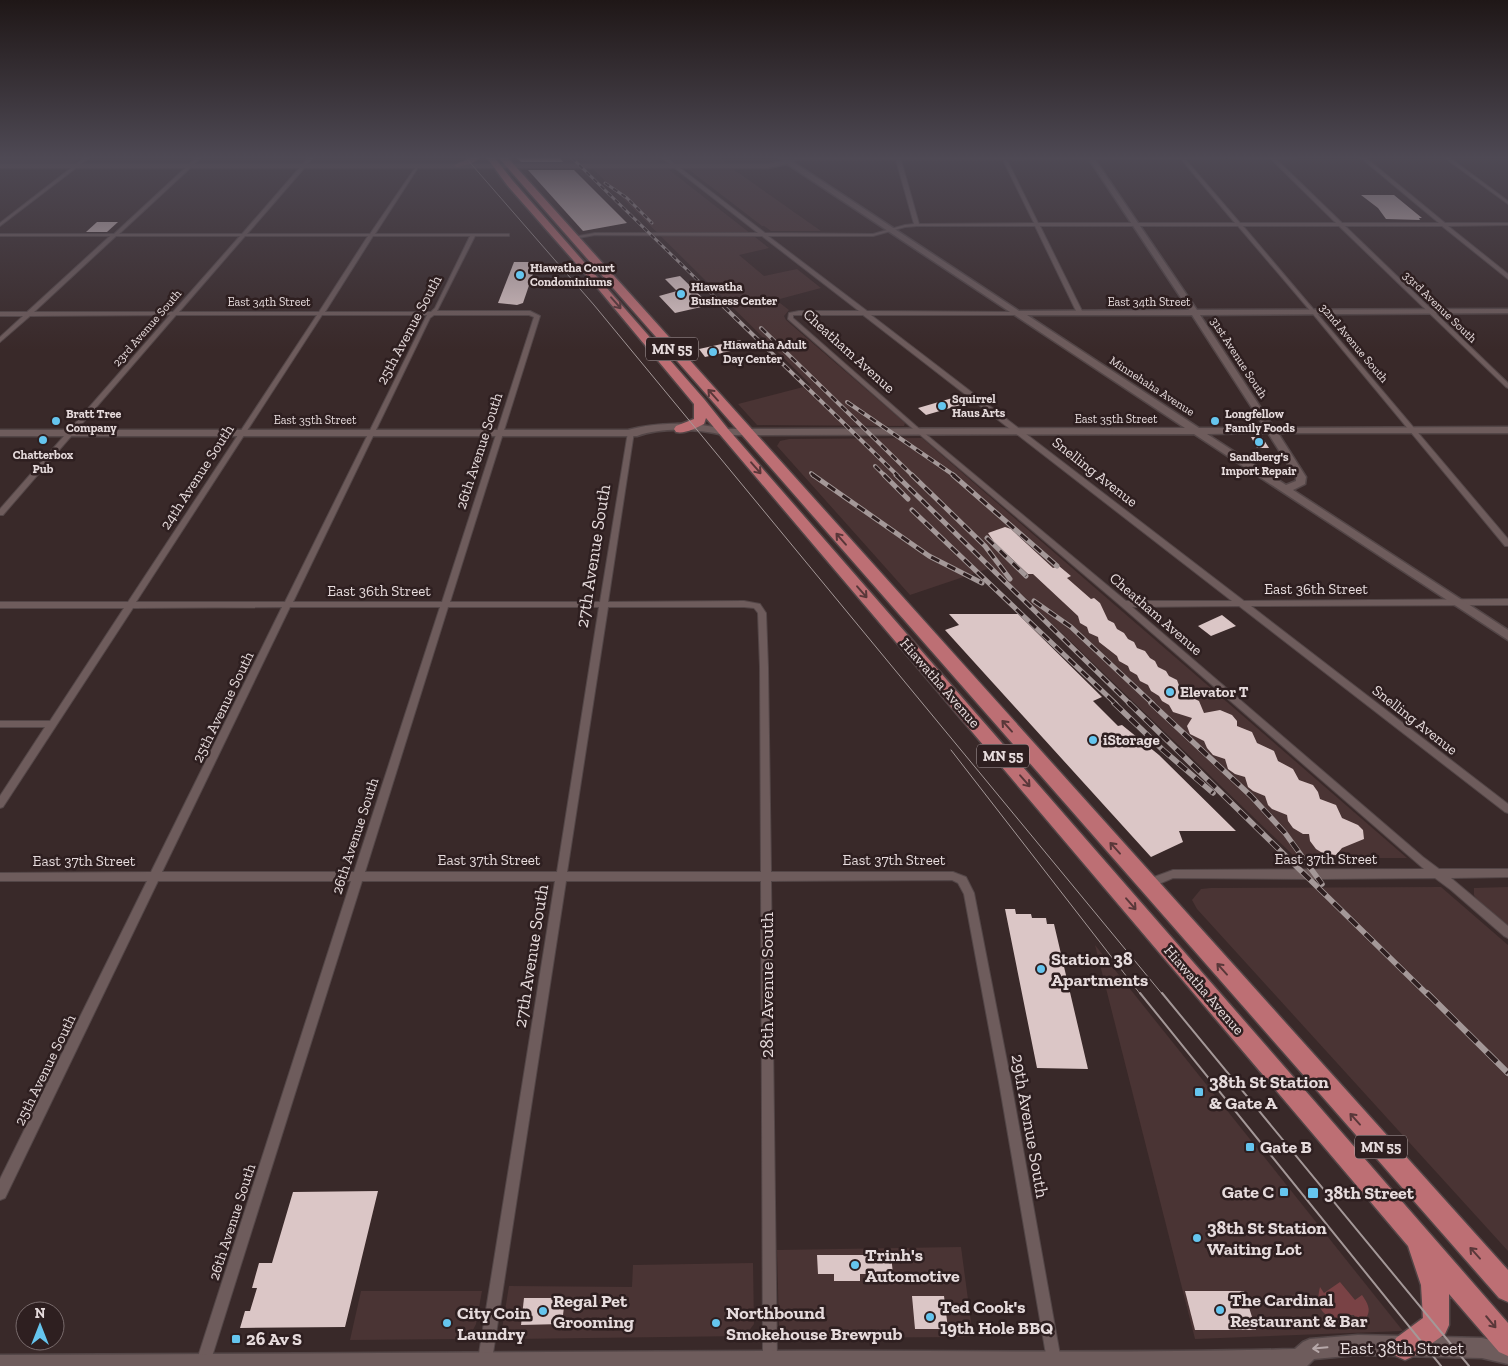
<svg xmlns="http://www.w3.org/2000/svg" width="1508" height="1366" font-family="'Zilla Slab',serif">
  <rect width="100%" height="100%" fill="#392929"/>
  <!-- built -->
  <g fill="#4a3434">
    <polygon points="0,158 79,158 72,163 0,163"/>
    <polygon points="584,158 658,158 661,161 655,164 590,163"/>
    <polygon points="670,158 720,158 727,164 681,164 676,163"/>
    <polygon points="593,169 668,169 769,248 739,255 764,276 797,269 821,288 776,300 789,310 784,316 786,320 905,423 904,426 757,425 738,404 811,385"/>
    <polygon points="688,169 733,169 821,231 771,231 764,226 762,226"/>
    <polygon points="922,438 1407,858 1296,858 993,567 910,595 777,446 780,441 789,439"/>
    <polygon points="1441,887 1508,945 1508,1251 1197,909 1192,900 1201,889 1211,888"/>
    <polygon points="1508,887 1508,926 1479,902 1474,895 1474,888"/>
    <polygon points="1095,945 1403,1331 1195,1339"/>
    <polygon points="961,1247 973,1337 789,1338 781,1332 779,1327 777,1250"/>
    <polygon points="753,1263 754,1324 745,1336 512,1339 505,1335 502,1329 509,1286 632,1287 633,1265"/>
    <polygon points="361,1291 482,1291 476,1324 472,1332 464,1339 350,1340"/>
  </g>
  <!-- green -->
  <path fill="#794245" d="M1340 1282 1355 1300 1362 1295C1367 1302 1372 1310 1366 1318L1356 1320 1354 1315H1345L1347 1321C1325 1319 1314 1310 1320 1287L1324 1293Z"/>
  <!-- building -->
  <g fill="#dbc6c6">
    <polygon points="517,158 560,158 563,162 521,162"/>
    <polygon points="528,170 574,170 627,223 583,231"/>
    <polygon points="1361,195 1394,195 1422,218 1419,218 1420,220 1386,219 1378,208"/>
    <polygon points="97,222 118,222 107,232 86,232"/>
    <polygon points="514,262 537,262 523,303 517,305 498,303"/>
    <polygon points="680,276 710,305 675,313 659,296 677,291 665,279"/>
    <polygon points="740,340 748,347 705,357 699,349"/>
    <polygon points="956,397 964,404 926,415 918,408"/>
    <polygon points="1251,437 1262,437 1269,448 1257,448"/>
    <polygon points="1005,527 1011,529 1053,568 1059,566 1071,576 1067,578 1091,599 1094,598 1100,603 1108,620 1114,623 1117,629 1124,633 1128,639 1134,642 1137,648 1145,651 1150,658 1155,661 1158,667 1166,671 1169,676 1177,680 1180,688 1187,691 1191,697 1199,701 1204,713 1220,710 1232,715 1237,721 1237,726 1252,732 1257,743 1274,751 1278,761 1293,769 1299,780 1313,785 1318,792 1320,799 1336,805 1342,818 1358,825 1363,830 1364,839 1342,848 1336,855 1324,854 1316,849 1310,841 1309,834 1303,834 1293,828 1288,821 1287,815 1272,809 1268,805 1265,796 1253,791 1248,787 1245,777 1235,774 1228,769 1225,759 1213,755 1207,748 1204,741 1190,734 1187,726 1192,718 1173,712 1169,705 1162,701 1159,696 1151,691 1148,685 1140,681 1137,675 1130,671 1128,666 1119,661 1117,656 1099,642 1098,637 1089,633 1087,627 1080,623 1078,616 1033,574 1028,574 994,542 988,533"/>
    <polygon points="949,614 1018,614 1102,697 1093,701 1118,726 1122,725 1159,755 1236,831 1179,831 1183,842 1151,857 945,630 959,625"/>
    <polygon points="1222,615 1236,626 1211,636 1198,626"/>
    <polygon points="1005,909 1015,909 1016,914 1031,914 1032,918 1046,918 1047,924 1054,924 1088,1069 1037,1068"/>
    <polygon points="378,1191 345,1327 240,1328 245,1311 250,1311 257,1288 252,1288 259,1263 272,1263 293,1192"/>
    <polygon points="817,1255 891,1255 893,1274 860,1274 860,1281 834,1281 834,1274 818,1274"/>
    <polygon points="1185,1291 1244,1291 1256,1330 1195,1330"/>
    <polygon points="912,1296 944,1296 948,1329 915,1329"/>
    <polygon points="524,1298 565,1298 562,1324 521,1325"/>
  </g>
  <g fill="none" stroke-linecap="round" stroke-linejoin="round">
    <!-- street casing -->
    <g stroke="#534647" stroke-width="2">
      <g id="street">
        <polygon points="84,158 89,158 0,226 0,223"/>
        <path d="M196 158H201L119 234H242L308 158H313L247 234H370L417 165 419 166 375 234H509V236H475L437 311H530L540 316 450 602H600L628 432 629 431H633L634 432 608 602 744 601 760 604 766 613 768 667 771 872H953L966 877 974 893 1011 1082 1062 1366H1048L999 1082 964 894 958 883 952 880 771 881 777 1361 775 1366H765L763 1361 761 881H566L491 1366H477L555 881H362L209 1366H195L351 881H158L5 1198 0 1200V1179L147 881H0V873L151 872 282 607 133 608 3 807 0 808V796L45 727H0V721H50L124 608H0V602H128L317 315H176L3 515H0V509L170 315 30 316 0 342V337L23 316H0V312H27L110 236H0V234H114ZM116 236H240L173 312H34ZM245 236H368L319 312H179ZM373 236H470L435 308 431 312H325ZM322 315H427L285 602H136ZM434 315H529L534 317 442 602H293L430 318ZM290 607H440L354 872H162ZM448 607H599L557 872H365ZM608 607H744L754 608 758 613 760 667 761 872H567Z"/>
        <path d="M662 158H667L765 233 873 234 905 225 914 224 896 160H797L788 163 786 162 794 158H1224L1185 159 1240 223H1336L1271 159 1229 158H1296L1276 159 1342 223H1439L1361 158H1366L1445 223H1508V225L1448 226 1508 274V279L1442 226H1345L1508 383V388L1506 387 1339 226H1243L1508 539V546H1505L1313 314 1238 226H1040L1083 313 1080 315 1077 313 1035 226H917L905 227 873 236H768L867 311 1017 312 1018 313 1015 315H871L1244 601 1508 599V605L1251 606 1508 804V813L1505 812 1239 606 1132 607 1423 857 1439 869H1508V877L1451 878 1508 926V938L1504 936 1451 890 1435 878 1315 879 1173 878 1147 889 1143 887 1142 884 1143 881 1173 870 1424 869 1121 606 912 428 788 319 789 313 799 311H859L762 236 595 235 573 239V237L595 233H758ZM1181 159 1235 223H1038L1007 160ZM901 160H1003L1034 223 919 224ZM793 315H863L1232 601H1126L916 426 793 318Z"/>
        <polygon points="1445,158 1450,158 1508,201 1508,204"/>
      </g>
    </g>
    <!-- secondary casing -->
    <g stroke="#534647" stroke-width="3">
      <g id="secondary">
        <path d="M779 158H787L1019 311 1189 310 1088 158H1094L1197 310 1508 309V313L1200 315 1274 428 1508 427V433H1278L1306 477 1305 484 1293 490 1508 630V640L1194 434 724 435C697 429 663 427 637 436H0V430H628C657 422 694 422 724 429L1185 428 787 164 768 168H0V164H768L783 161ZM1027 315H1192L1265 428H1199ZM1268 433 1296 477V481L1286 485 1207 434Z"/>
        <path d="M1358 1335 1482 1338 1508 1344V1364L1482 1358 1358 1355 1314 1359 1307 1366H0V1355C256 1354 512 1352 768 1351 944 1350 1119 1354 1295 1349L1303 1342 1310 1339Z"/>
      </g>
    </g>
    <!-- primary casing -->
    <g stroke="#534647" stroke-width="2">
      <polygon id="primary" points="471,158 479,158 471,164 457,167 454,165"/>
    </g>
    <!-- highway casing -->
    <g stroke="#534647" stroke-width="3">
      <g id="highway">
        <path d="M487 158H495L513 181 704 399 728 429 1508 1323V1356L1499 1352 1449 1294V1325L1445 1334 1414 1356 1405 1360 1396 1356 1392 1347 1396 1338 1423 1318 1421 1285 1408 1246 706 418 704 424C696 428 685 434 676 432L674 429 676 426 694 419V404L595 285 507 185Z"/>
        <polygon points="499,158 508,158 1508,1270 1508,1302 1499,1298"/>
      </g>
    </g>
    <!-- street -->
    <use href="#street" fill="#6e5c5c" fill-rule="evenodd"/>
    <!-- secondary -->
    <use href="#secondary" fill="#6e5c5c" fill-rule="evenodd"/>
    <!-- primary -->
    <use href="#primary" fill="#9d676a" fill-rule="evenodd"/>
    <!-- highway -->
    <use href="#highway" fill="#bd6f74" fill-rule="evenodd"/>
    <!-- tram-far1 -->
    <g stroke="#a49898" stroke-width="1">
      <polyline points="466,158 594,305 1163,995"/>
      <polyline points="951,750 1141,995"/>
    </g>
    <!-- tram -->
    <g stroke="#a49898" stroke-width="2">
      <polyline points="1140,993 1441,1366"/>
      <polyline points="1162,993 1469,1366"/>
    </g>
    <!-- rail-far4 casing -->
    <g stroke="#a49898" stroke-width="3">
      <g id="rail-far4">
        <polyline points="572,158 716,298"/>
        <polyline points="605,183 627,198 652,223"/>
      </g>
    </g>
    <!-- rail-far3 casing -->
    <g stroke="#a49898" stroke-width="4">
      <g id="rail-far3">
        <polyline points="714,297 898,476"/>
        <polyline points="761,328 913,476"/>
        <polyline points="847,402 955,476"/>
        <polyline points="875,466 885,476"/>
        <polyline points="811,473 814,476"/>
      </g>
    </g>
    <!-- rail-far2 casing -->
    <g stroke="#a49898" stroke-width="5">
      <g id="rail-far2">
        <polyline points="813,475 929,556 982,583"/>
        <polyline points="884,475 908,499"/>
        <polyline points="896,475 1130,704"/>
        <polyline points="912,475 985,546 1010,579"/>
        <polyline points="953,475 1057,566"/>
        <polyline points="912,510 1116,704"/>
        <polyline points="987,538 1026,576"/>
        <polyline points="1034,601 1071,627 1153,704"/>
      </g>
    </g>
    <!-- rail-far1 casing -->
    <g stroke="#a49898" stroke-width="5.5">
      <g id="rail-far1">
        <polyline points="1114,703 1163,750 1213,793"/>
        <polyline points="1129,703 1428,995"/>
        <polyline points="1151,703 1251,796 1285,833 1322,884"/>
      </g>
    </g>
    <!-- rail casing -->
    <g stroke="#a49898" stroke-width="6">
      <polyline id="rail" points="1427,993 1508,1073"/>
    </g>
    <!-- rail-far4 -->
    <use href="#rail-far4" stroke="#2e1f20" stroke-width="2" stroke-dasharray="5" stroke-linecap="butt"/>
    <!-- rail-far3 -->
    <use href="#rail-far3" stroke="#2e1f20" stroke-width="2.5" stroke-dasharray="7" stroke-linecap="butt"/>
    <!-- rail-far2 -->
    <use href="#rail-far2" stroke="#2e1f20" stroke-width="3" stroke-dasharray="9" stroke-linecap="butt"/>
    <!-- rail-far1 -->
    <use href="#rail-far1" stroke="#2e1f20" stroke-width="4" stroke-dasharray="11" stroke-linecap="butt"/>
    <!-- rail -->
    <use href="#rail" stroke="#2e1f20" stroke-width="4.5" stroke-dasharray="14" stroke-linecap="butt"/>
  </g>
  <!-- one-way arrows -->
  <defs><path id="oneway-shaft" d="M-6 0H5M1.5-3L5.5 0L1.5 3" fill="none" stroke-width="1.6" stroke-linecap="round" stroke-linejoin="round" transform="scale(1.25)"/></defs>
  <g stroke="#593739">
    <use href="#oneway-shaft" transform="translate(616 303) rotate(49)"/>
    <use href="#oneway-shaft" transform="translate(713 395) rotate(-132)"/>
    <use href="#oneway-shaft" transform="translate(756 468) rotate(49)"/>
    <use href="#oneway-shaft" transform="translate(841 539) rotate(-131)"/>
    <use href="#oneway-shaft" transform="translate(862 592) rotate(49)"/>
    <use href="#oneway-shaft" transform="translate(1007 726) rotate(-132)"/>
    <use href="#oneway-shaft" transform="translate(1025 781) rotate(49)"/>
    <use href="#oneway-shaft" transform="translate(1115 848) rotate(-132)"/>
    <use href="#oneway-shaft" transform="translate(1131 904) rotate(49)"/>
    <use href="#oneway-shaft" transform="translate(1222 969) rotate(-132)"/>
    <use href="#oneway-shaft" transform="translate(1355 1119) rotate(-132)"/>
    <use href="#oneway-shaft" transform="translate(1475 1253) rotate(-132)"/>
    <use href="#oneway-shaft" transform="translate(1491 1322) rotate(50)"/>
  </g>
  <use stroke="#b6a8a9" href="#oneway-shaft" transform="translate(1320 1348) rotate(175)"/>
  <!-- sky -->
  <linearGradient id="sky" x2="0" y2="1"><stop stop-color="#1f1717"/><stop offset="0.45" stop-color="#4e4954"/><stop offset="1" stop-color="#4e4954" stop-opacity="0"/></linearGradient>
  <rect width="1508" height="350" fill="url(#sky)"/>
  <!-- markers -->
  <g fill="#65c5ee" stroke="#2e1f20" stroke-width="2">
    <circle cx="520" cy="275" r="5"/>
    <circle cx="681" cy="294" r="5"/>
    <circle cx="713" cy="352" r="5"/>
    <circle cx="942" cy="406" r="5"/>
    <circle cx="56" cy="421" r="5"/>
    <circle cx="1215" cy="421" r="5"/>
    <circle cx="43" cy="440" r="5"/>
    <circle cx="1259" cy="442" r="5"/>
    <circle cx="1170" cy="692" r="5"/>
    <circle cx="1093" cy="740" r="5"/>
    <circle cx="1041" cy="969" r="5"/>
    <rect x="1194" y="1087" width="10" height="10" rx="2.5"/>
    <rect x="1245" y="1142" width="10" height="10" rx="2.5"/>
    <rect x="1279" y="1187" width="10" height="10" rx="2.5"/>
    <rect x="1307" y="1187" width="12" height="12" rx="2.5"/>
    <circle cx="1197" cy="1238" r="5"/>
    <circle cx="855" cy="1265" r="5"/>
    <circle cx="1220" cy="1310" r="5"/>
    <circle cx="543" cy="1311" r="5"/>
    <circle cx="930" cy="1317" r="5"/>
    <circle cx="447" cy="1323" r="5"/>
    <circle cx="716" cy="1323" r="5"/>
    <rect x="231" y="1334" width="10" height="10" rx="2.5"/>
  </g>
  <g text-anchor="middle" dominant-baseline="central" stroke-width="5" stroke-linejoin="round" paint-order="stroke">
    <!-- far-poi labels -->
    <g font-size="12" font-weight="bold" fill="#e6dbdc" stroke="#2e1f20" text-anchor="start">
      <text x="530" y="268">Hiawatha Court<tspan x="530" dy="14">Condominiums</tspan></text>
      <text x="691" y="287">Hiawatha<tspan x="691" dy="14">Business Center</tspan></text>
      <text x="723" y="345">Hiawatha Adult<tspan x="723" dy="14">Day Center</tspan></text>
      <text x="952" y="399">Squirrel<tspan x="952" dy="14">Haus Arts</tspan></text>
      <text x="66" y="414">Bratt Tree<tspan x="66" dy="14">Company</tspan></text>
      <text x="1225" y="414">Longfellow<tspan x="1225" dy="14">Family Foods</tspan></text>
      <text x="43" y="455" text-anchor="middle">Chatterbox<tspan x="43" dy="14">Pub</tspan></text>
      <text x="1259" y="457" text-anchor="middle">Sandberg's<tspan x="1259" dy="14">Import Repair</tspan></text>
    </g>
    <!-- far-street labels -->
    <g font-size="12" fill="#e6dbdc" stroke="#2e1f20">
      <text x="269" y="302">East 34th Street</text>
      <text x="1149" y="302">East 34th Street</text>
      <text transform="translate(1440 307) rotate(44)">33rd Avenue South</text>
      <text transform="translate(147 328) rotate(-49)">23rd Avenue South</text>
      <text transform="translate(1354 343) rotate(50)">32nd Avenue South</text>
      <text transform="translate(1239 358) rotate(57)">31st Avenue South</text>
      <text transform="translate(1152 386) rotate(33)">Minnehaha Avenue</text>
      <text x="1116" y="419">East 35th Street</text>
      <text x="315" y="420">East 35th Street</text>
    </g>
    <!-- shield labels -->
    <g fill="#2e1f20" stroke="#afa3a4" stroke-width="1">
      <rect x="646" y="337.5" width="52" height="23" rx="4"/>
      <rect x="977" y="744.5" width="52" height="23" rx="4"/>
      <rect x="1355" y="1135.5" width="52" height="23" rx="4"/>
    </g>
    <g font-size="14" font-weight="bold" fill="#e6dbdc">
      <text x="672" y="349">MN 55</text>
      <text x="1003" y="756">MN 55</text>
      <text x="1381" y="1147">MN 55</text>
    </g>
    <!-- street labels -->
    <g font-size="15" fill="#e6dbdc" stroke="#2e1f20">
      <text transform="translate(409 330) rotate(-62)">25th Avenue South</text>
      <text transform="translate(849 351) rotate(42)">Cheatham Avenue</text>
      <text transform="translate(479 451) rotate(-72)">26th Avenue South</text>
      <text transform="translate(1095 472) rotate(38)">Snelling Avenue</text>
      <text transform="translate(197 477) rotate(-57)">24th Avenue South</text>
      <text x="1316" y="589">East 36th Street</text>
      <text x="379" y="591">East 36th Street</text>
      <text transform="translate(1156 614) rotate(41)">Cheatham Avenue</text>
      <text transform="translate(940 683) rotate(49)">Hiawatha Avenue</text>
      <text transform="translate(223 707) rotate(-64)">25th Avenue South</text>
      <text transform="translate(1415 720) rotate(38)">Snelling Avenue</text>
      <text transform="translate(355 836) rotate(-72)">26th Avenue South</text>
      <text x="1326" y="859">East 37th Street</text>
      <text x="489" y="860">East 37th Street</text>
      <text x="894" y="860">East 37th Street</text>
      <text x="84" y="861">East 37th Street</text>
      <text transform="translate(1204 990) rotate(49)">Hiawatha Avenue</text>
      <text transform="translate(45 1070) rotate(-64)">25th Avenue South</text>
      <text transform="translate(232 1222) rotate(-72)">26th Avenue South</text>
    </g>
    <!-- poi labels -->
    <g font-size="15" font-weight="bold" fill="#e6dbdc" stroke="#2e1f20" text-anchor="start">
      <text x="1180" y="692">Elevator T</text>
      <text x="1103" y="740">iStorage</text>
    </g>
    <!-- near-street labels -->
    <g font-size="18" fill="#e6dbdc" stroke="#2e1f20">
      <text transform="translate(593 556) rotate(-81)">27th Avenue South</text>
      <text transform="translate(531 956) rotate(-81)">27th Avenue South</text>
      <text transform="translate(767 985) rotate(-90)">28th Avenue South</text>
      <text transform="translate(1030 1126) rotate(80)">29th Avenue South</text>
      <text x="1402" y="1348">East 38th Street</text>
    </g>
    <!-- near-poi labels -->
    <g font-size="18" font-weight="bold" fill="#e6dbdc" stroke="#2e1f20" text-anchor="start">
      <text x="1051" y="959">Station 38<tspan x="1051" dy="21">Apartments</tspan></text>
      <text x="1209" y="1082">38th St Station<tspan x="1209" dy="21">&amp; Gate A</tspan></text>
      <text x="1260" y="1147">Gate B</text>
      <text x="1274" y="1192" text-anchor="end">Gate C</text>
      <text x="1324" y="1193">38th Street</text>
      <text x="1207" y="1228">38th St Station<tspan x="1207" dy="21">Waiting Lot</tspan></text>
      <text x="865" y="1255">Trinh's<tspan x="865" dy="21">Automotive</tspan></text>
      <text x="1230" y="1300">The Cardinal<tspan x="1230" dy="21">Restaurant &amp; Bar</tspan></text>
      <text x="553" y="1301">Regal Pet<tspan x="553" dy="21">Grooming</tspan></text>
      <text x="940" y="1307">Ted Cook's<tspan x="940" dy="21">19th Hole BBQ</tspan></text>
      <text x="457" y="1313">City Coin<tspan x="457" dy="21">Laundry</tspan></text>
      <text x="726" y="1313">Northbound<tspan x="726" dy="21">Smokehouse Brewpub</tspan></text>
      <text x="246" y="1339">26 Av S</text>
    </g>
  </g>
  <!-- north arrow -->
  <g transform="translate(40 1326)"><circle r="24" fill="#2e1f20" stroke="#786a6b"/>
  <path d="M0-4L9 19L0 12L-9 19Z" fill="#65c5ee"/>
  <text y="-8" font-size="14" font-weight="bold" text-anchor="middle" fill="#e6dbdc">N</text>
  </g>
</svg>
